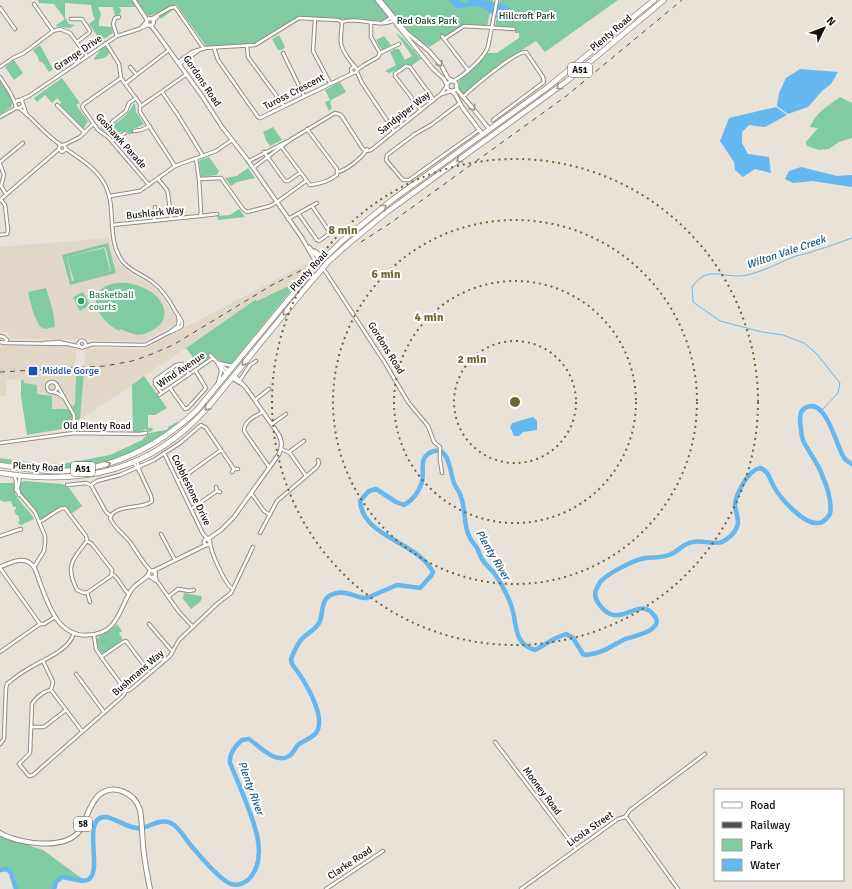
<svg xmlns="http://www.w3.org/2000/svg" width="852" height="889" font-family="Signika,sans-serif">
  <rect width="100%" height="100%" fill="#e8e2d9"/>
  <!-- built -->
  <g fill="#e1d7c7">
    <polygon points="109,238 113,252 120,264 133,275 150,284 160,294 176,319 176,324 143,342 114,341 112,340 109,341 88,340 84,337 80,337 76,340 56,339 12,339 7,332 0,333 0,247"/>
    <polygon points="308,263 309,266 293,284 257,301 255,300 125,390 80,419 86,348 144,349"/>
    <polygon points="50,345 70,346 76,349 77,352 75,363 75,404 68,409 52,409 45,394 37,394 24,383 24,380 7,379 6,396 0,396 0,346 42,346 45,348"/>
  </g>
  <!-- green -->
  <g fill="#80cba2" fill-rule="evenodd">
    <polygon points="38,0 133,0 138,7 119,7 121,10 120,14 115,16 113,7 98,7 101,14 99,21 99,26 112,27 113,33 101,41 89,24 95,19 93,15 91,5 65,3 65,17 69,24 75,25 70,28 55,26 65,19 54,4 39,3"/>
    <polygon points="136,0 376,0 386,13 388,18 384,21 302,17 253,44 206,46 176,4 172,6 174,9 161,19 156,13 152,15 148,16"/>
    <polygon points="382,0 493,0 487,26 462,25 446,36 442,35 441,36 442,39 429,47 410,34"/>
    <polygon points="500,0 618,0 545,52 536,41 508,59 465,93 462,94 458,87 459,81 487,53 497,53 519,38 519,33 515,33 515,28 495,27"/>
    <path d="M396 33 404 39 421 59 411 66 409 65C402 66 396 71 389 73L385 71 396 65 390 52 395 49H399L405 60 412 56Z"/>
    <polygon points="279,35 285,47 282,50 278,50 272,39"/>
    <polygon points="384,36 391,45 382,50 376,40"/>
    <polygon points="40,45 53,69 49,72 43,63 39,61 38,57 33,50"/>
    <path d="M104 46 107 47 110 52C106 59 102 58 95 60L94 58C99 54 99 50 104 46Z"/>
    <polygon points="14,60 23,73 14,80 5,67"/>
    <polygon points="62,78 80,103 76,105 88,121 84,128 82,128 60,105 61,102 57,98 52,103 45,95 37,102 34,98"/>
    <polygon points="0,80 9,94 13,102 11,107 0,115"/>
    <polygon points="340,82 346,92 331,100 330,103 332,108 329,111 325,102 330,100 325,90"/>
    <path d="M840 97 852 103V138L839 142 829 149 819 150 807 146 806 142 818 128 810 127C816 112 828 106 840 97Z"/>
    <path d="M135 103 136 112 144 124 136 128H133V134H128L127 130 120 132 112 137 100 128 110 121 113 125C118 121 126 117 129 111 132 108 131 106 135 103Z"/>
    <polygon points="273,127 282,140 270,146 266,140 263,132"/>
    <polygon points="209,157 219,171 217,175 202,177 201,176 199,162 200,160"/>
    <polygon points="248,168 255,178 237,182 231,186 225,178 237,176"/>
    <polygon points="239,209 245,217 218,220 217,216 230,215"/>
    <path d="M108 243 116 273 70 285 62 255ZM104 247 106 249 111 271 72 281 67 257Z"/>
    <polygon points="104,248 110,271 74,281 67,257"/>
    <path d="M128 283C134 284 140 286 146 289 163 297 174 318 153 330 149 332 143 335 138 335 132 334 126 331 120 329L119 331C88 314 86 280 128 283Z"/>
    <path d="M293 284 294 285 289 293 232 363 229 364C222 362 216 359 211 353L209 355V359L199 366 186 348 255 300 257 301Z"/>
    <path d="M46 288 53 311 55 327C52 327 46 330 42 328 35 323 30 301 28 292Z"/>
    <polygon points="83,292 90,305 80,311 73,297"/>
    <polygon points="76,371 84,371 80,419 77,421 76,414 72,407 75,404"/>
    <polygon points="144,376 167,408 155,415 148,415 148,428 153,428 152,431 149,432 145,429 140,433 133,433 132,385"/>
    <polygon points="21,380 24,380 24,383 37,385 37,394 52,396 52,409 68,409 69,408 73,416 74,427 27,435 21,396"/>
    <path d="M177 422 179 424C143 452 98 470 52 468 34 467 17 464 0 462V458L35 463 62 464 110 455 142 440 149 433 166 430 168 429V427Z"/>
    <polygon points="24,481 62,484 69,488 82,506 71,514 66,506 62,506 46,518 41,519 21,495 19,489 20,483"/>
    <path d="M0 483H14C12 499 27 506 34 519L21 525 19 524 18 522 20 521 18 515H16L14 510 16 509V507H13L11 501 3 502 2 500 0 501Z"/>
    <polygon points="184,593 201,596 202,598 200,602 191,609 183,599"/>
    <path d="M117 624 122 631 119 633 122 638V640L104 653 100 652 96 640C101 633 109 633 117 624Z"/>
    <polygon points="0,834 10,839 43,850 84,880 62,877 56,882 54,889 16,889 11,873 7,869 0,870"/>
  </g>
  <!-- water -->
  <g fill="#64b8ef">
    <path d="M449 0H459L462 3H466L469 0C482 0 504 1 514 11V18L511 22C497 23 492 11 480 7 472 4 464 9 456 8Z"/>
    <polygon points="800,69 838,72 831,84 822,91 808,107 788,114 777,106 779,93 786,78"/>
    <polygon points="776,107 787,115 765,127 749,125 742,132 742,143 748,154 769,157 771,173 755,169 743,177 735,170 734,162 720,141 729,118"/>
    <polygon points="801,167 837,176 852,175 852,187 812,181 793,183 785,179 789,171"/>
    <polygon points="533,417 537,421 537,430 523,432 519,436 514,436 510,427 512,423"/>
  </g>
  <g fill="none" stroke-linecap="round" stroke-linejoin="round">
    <!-- stream -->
    <path stroke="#64b8ef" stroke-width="1" d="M821 411 838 393 840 383 816 353 804 343 783 335 762 332 720 321 693 302 692 287C709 263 723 280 747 275 765 271 780 262 796 256 803 254 810 253 817 250 829 247 840 242 852 238"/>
    <!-- river -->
    <g stroke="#64b8ef" stroke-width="4.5">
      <polyline points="0,870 7,869 11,873 16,889"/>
      <path d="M54 889 56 882 62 877C69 877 82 884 89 879 103 870 81 817 105 817 113 817 126 827 136 828 148 830 158 817 171 823 179 827 184 837 189 843 197 853 220 880 231 884 238 886 245 883 250 878 269 856 253 820 244 797 240 786 235 775 230 763 229 754 235 746 242 740L249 739C258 745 276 765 289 756 293 754 295 748 298 745 304 740 311 739 316 733 328 716 302 677 292 664L291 659C294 652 297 643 303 638 308 633 316 629 319 623 325 612 318 597 337 593 348 590 356 599 367 598L397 585 420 588 431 576 433 572C417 541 363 538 360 501L369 491 376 489 396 502 404 505C413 500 419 492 422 482 425 471 417 456 434 451 450 447 450 474 454 483 456 488 460 492 461 497 466 510 463 526 470 538 472 542 475 545 477 548 479 552 480 556 482 559 485 564 490 568 494 573 500 581 508 596 511 605 518 624 512 643 535 650L556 638 566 634 573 638 583 654 586 655C596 654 606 650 614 645 618 643 621 641 625 639 635 636 669 629 652 613 636 597 618 632 599 604 596 600 594 595 596 590 597 588 599 584 600 582 608 573 634 560 645 558 653 557 662 558 669 555 678 552 683 543 693 542 701 540 716 545 722 542 728 539 735 533 737 527 740 521 736 513 735 506 735 495 748 470 760 468 769 471 770 480 774 487 781 499 804 525 818 523 824 523 827 518 830 514 832 502 827 486 822 475 818 462 808 452 803 440 801 434 801 428 800 422 800 416 800 411 805 408 826 396 836 445 843 456 845 460 848 462 852 464"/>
    </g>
    <!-- minor casing -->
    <g stroke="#918c83" stroke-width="4.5">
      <g id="minor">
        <polyline points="34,4 53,31"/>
        <polyline points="0,8 15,29"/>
        <polyline points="71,19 82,19 90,31 89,33 77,42"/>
        <polyline points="151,19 170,8 175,7 204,49"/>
        <polyline points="315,19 313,51 330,83"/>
        <polyline points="153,21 158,16"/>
        <path d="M342 22C342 29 340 35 341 42 341 50 350 61 355 67"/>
        <polyline points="382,23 392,17"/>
        <polyline points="141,28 146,22"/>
        <polyline points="117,36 113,24 115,18 119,17"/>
        <polyline points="442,36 468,70"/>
        <polyline points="444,39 464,26 514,29"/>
        <polyline points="106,43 119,64 121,78 140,104 140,112 175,166"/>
        <polyline points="247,46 248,57 284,106"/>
        <polyline points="214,48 218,60 258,117 260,118 353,73"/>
        <polyline points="283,53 304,96"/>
        <polyline points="380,53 399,44"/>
        <path d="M178 62 192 52 205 48 255 45 299 18 338 20 342 22C357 16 381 29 394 20"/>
        <polyline points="180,64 198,51"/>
        <polyline points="0,67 13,58 24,53 53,31 60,29 70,33 87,56"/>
        <polyline points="130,67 136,74"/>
        <circle cx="354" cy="70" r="3"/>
        <polyline points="357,70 364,65 378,57 380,53 371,37 371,22"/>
        <polyline points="357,72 362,83 394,131"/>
        <polyline points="0,77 11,94 15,103"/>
        <polyline points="121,78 84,104 82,107 98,130 108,137 149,185"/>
        <path d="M453 81C464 76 484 58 488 47L497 0"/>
        <polyline points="126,83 169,50"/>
        <polyline points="162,92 178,115 203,156"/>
        <polyline points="442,94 451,91"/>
        <path d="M463 97C472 88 516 51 526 52L543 77 544 82 493 120"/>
        <polyline points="20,100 29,96 117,36 139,29 148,25"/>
        <polyline points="460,103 431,125 415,134 387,155 386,160 403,180 409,180 479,130"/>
        <polyline points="57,105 84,132"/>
        <polyline points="22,106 19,108 16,108 15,103 18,100 22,101 26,113"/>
        <polyline points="141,106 187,74"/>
        <path d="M19 108C34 119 45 135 61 145"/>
        <polyline points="421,110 395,76 395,74 406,66 410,67 434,100"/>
        <polyline points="0,117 16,108"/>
        <polyline points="112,122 126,111 129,103 136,98"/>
        <polyline points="134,131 141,130 150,126"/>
        <polyline points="112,141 125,133"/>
        <polyline points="64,145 80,137 93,124"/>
        <path d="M280 145 310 185C319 184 329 181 337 175V169L307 129"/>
        <path d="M66 149 62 152 59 149V147L61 145H64L66 149C80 159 95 167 104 183 118 207 105 239 123 262 131 271 141 274 151 281 162 289 169 299 175 311 179 317 184 321 181 327L170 332"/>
        <polyline points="264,152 285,181 288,181 300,173"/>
        <polyline points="249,161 288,141"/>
        <polyline points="0,162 23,143"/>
        <polyline points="0,164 4,175 1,186 6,194"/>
        <polyline points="253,168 290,140 335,113 341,115 363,149 366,151 371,150 441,94 447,86"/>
        <path d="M337 172C346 171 363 157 367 149"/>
        <polyline points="158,179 167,190 168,194 171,219"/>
        <polyline points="199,179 221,178 243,209 247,212 270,206 277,202"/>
        <polyline points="110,196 140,191 175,166 216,151 232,140"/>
        <polyline points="0,200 59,149"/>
        <polyline points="277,202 306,181"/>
        <polyline points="298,213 317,240 319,241 329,234 329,231 312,206"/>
        <polyline points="200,216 217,214"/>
        <polyline points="288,219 317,203"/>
        <polyline points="154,221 155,207"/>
        <polyline points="112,225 200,216 201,212 199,179 196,158"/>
        <polyline points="0,235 7,234 8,230 5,205 1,200"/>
        <polyline points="323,268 385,363 408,402 428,426 434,442 440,447 440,460 442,473"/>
        <polyline points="0,336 4,337 7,340 4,343 0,342"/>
        <circle cx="82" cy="344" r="3.5"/>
        <polyline points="5,343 66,344"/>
        <polyline points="44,343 59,342 81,347"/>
        <polyline points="83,347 93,344 145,345 170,332 178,326 179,321 178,317"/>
        <polyline points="210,355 217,362 229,371"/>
        <polyline points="217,362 219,366 226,373"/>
        <polyline points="219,363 233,366"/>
        <polyline points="240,380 250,365 256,361"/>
        <circle cx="52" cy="387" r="5"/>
        <polyline points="218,383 221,372 220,367"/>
        <polyline points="57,385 74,415 74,433"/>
        <polyline points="170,388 185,409 188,408 206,388 195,370"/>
        <polyline points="53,392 57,393 63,397"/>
        <polyline points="162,393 155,384 155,380 176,365 182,364 189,374"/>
        <polyline points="159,395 213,358"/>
        <polyline points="255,400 269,389"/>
        <path d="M263 412C255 416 244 421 244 431L269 467"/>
        <polyline points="272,424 286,414"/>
        <polyline points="0,443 74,433 139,434 146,433"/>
        <polyline points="281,449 290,453 306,476"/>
        <polyline points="289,452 304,441"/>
        <polyline points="164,453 203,534 208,539"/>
        <path d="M137 461 140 472 151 496 152 501C144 510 115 503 110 518 114 528 124 534 130 542 137 552 142 562 151 571"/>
        <polyline points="133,462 140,472"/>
        <polyline points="232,472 234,469 238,469"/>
        <polyline points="14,475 16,481 16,490 35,512 45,536 45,543 44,551 34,567"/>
        <polyline points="178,481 221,450"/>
        <polyline points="67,485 86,483 91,485 97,481 120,475 154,460 180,443 201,425 206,428 234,469"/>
        <polyline points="91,485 106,512 111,516"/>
        <polyline points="216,487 217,491 220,492"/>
        <polyline points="251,493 264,511 270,515"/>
        <polyline points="19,495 18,488 20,476"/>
        <polyline points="191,509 217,491"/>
        <path d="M39 522C47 519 59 507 65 508L86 536 87 541 92 544 112 570 111 576 88 592 84 593 77 590C65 566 72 560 87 541"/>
        <polyline points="260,533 277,501 317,467 319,463 318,460"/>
        <polyline points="161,534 175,560"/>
        <polyline points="0,536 21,529"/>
        <path d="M210 543C211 552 225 585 233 589"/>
        <polyline points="0,568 40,624 44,624 55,617"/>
        <path d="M112 574C120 578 122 589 129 594"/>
        <polyline points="155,576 157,581 179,612 193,627"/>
        <polyline points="152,578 156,581"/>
        <polyline points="87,592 90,602"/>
        <polyline points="168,597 178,589 189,591 194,590"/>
        <polyline points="149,624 172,651"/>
        <polyline points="94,635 96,649 104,661 126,691"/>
        <polyline points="0,652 40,624"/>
        <polyline points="101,657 123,642 126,641 150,673"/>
        <polyline points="43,661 53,682 51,690 82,731"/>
        <polyline points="76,674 104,712"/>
        <path d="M51 690C44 691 35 698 32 704L30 753 19 764 29 776 33 775 123 696 126 691 130 690 170 656 179 640 218 603 231 593 253 547"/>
        <polyline points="31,727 44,727 66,710"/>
        <polyline points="495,742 576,849"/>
        <path d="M0 744 4 739 6 688 7 684C15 677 24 671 33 666 47 658 69 650 74 633"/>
        <polyline points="625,817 630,810 705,754"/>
        <polyline points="625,817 627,818 678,889"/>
        <polyline points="326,889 383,851"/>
        <polyline points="521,889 618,819 625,817"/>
      </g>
    </g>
    <!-- tertiary casing -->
    <g stroke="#918c83" stroke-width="5">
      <g id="tertiary">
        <polyline points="134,0 147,20"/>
        <polyline points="377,0 433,69 444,79 447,85"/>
        <polyline points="380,0 407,33 429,51 441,65 448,78 453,81"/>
        <circle cx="150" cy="22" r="3.5"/>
        <polyline points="150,25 156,32 202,96 222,127 247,159 302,238 317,264"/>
        <circle cx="452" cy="86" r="5"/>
        <polyline points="456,86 458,91 471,106 490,130"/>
        <polyline points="451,91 455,94 462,107 483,135"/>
        <polyline points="309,247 321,261"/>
        <polyline points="315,251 320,255 326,256"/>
        <polyline points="232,378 242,384"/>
        <path d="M208 539 221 530 234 517 279 454C283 446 282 439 277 432L247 389 234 375"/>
        <circle cx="207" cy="542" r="3"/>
        <path d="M0 567C11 562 27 554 35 569 45 594 54 638 88 635 97 635 105 632 111 626 121 616 124 600 132 589 137 583 144 580 148 575"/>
        <circle cx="152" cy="574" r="3.5"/>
        <polyline points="153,571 206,545"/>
      </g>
    </g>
    <!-- primary casing -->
    <g stroke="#918c83" stroke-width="6">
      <path id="primary" d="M0 833C19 844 66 851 80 830 87 819 89 804 99 795 114 783 135 793 140 810 142 821 142 833 143 844 144 859 147 874 150 889"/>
    </g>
    <!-- trunk casing -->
    <g stroke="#918c83" stroke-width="6">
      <g id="trunk">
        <path d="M0 465C16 468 32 470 49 471 105 474 157 448 197 410L315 267 342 241 392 200 548 87 654 0"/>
        <path d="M0 473C84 486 152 471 209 406L304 290 328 262 348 244 387 212 567 81 664 0"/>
      </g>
    </g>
    <!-- minor -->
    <use href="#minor" stroke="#fff" stroke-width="2.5"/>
    <!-- tertiary -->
    <use href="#tertiary" stroke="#fff" stroke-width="3"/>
    <!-- primary -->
    <use href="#primary" stroke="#fff" stroke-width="4"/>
    <!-- trunk -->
    <use href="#trunk" stroke="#fff" stroke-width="4.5"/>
    <!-- rail -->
    <g stroke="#524f4b" stroke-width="1" stroke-dasharray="5 5" stroke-linecap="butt">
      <polyline points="361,242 389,224 565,97 682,0"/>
      <polyline points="0,372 105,366 132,361 147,356 173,345 272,285 302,270"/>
    </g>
  </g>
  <!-- one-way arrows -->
  <defs><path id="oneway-chevron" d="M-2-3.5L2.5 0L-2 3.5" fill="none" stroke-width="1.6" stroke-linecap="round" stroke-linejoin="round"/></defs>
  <g stroke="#969594">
    <use href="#oneway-chevron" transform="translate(440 64) rotate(55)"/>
    <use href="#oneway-chevron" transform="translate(559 87) rotate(142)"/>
    <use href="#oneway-chevron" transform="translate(473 108) rotate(51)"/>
    <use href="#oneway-chevron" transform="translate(459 160) rotate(144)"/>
    <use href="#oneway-chevron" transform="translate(384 207) rotate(-37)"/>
    <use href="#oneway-chevron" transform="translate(285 313) rotate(129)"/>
    <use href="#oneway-chevron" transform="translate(244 363) rotate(129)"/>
    <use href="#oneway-chevron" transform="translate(207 408) rotate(131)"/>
    <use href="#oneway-chevron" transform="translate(108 464) rotate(-16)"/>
  </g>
  <!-- distance rings -->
  <g fill="none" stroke="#716633" stroke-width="2" stroke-dasharray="2 4">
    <circle cx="515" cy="402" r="61"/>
    <circle cx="515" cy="402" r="121"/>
    <circle cx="515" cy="402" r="182"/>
    <circle cx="515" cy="402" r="243"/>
  </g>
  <!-- markers -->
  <circle fill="#2e9e5b" stroke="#fff" stroke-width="1.5" cx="81" cy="301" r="4"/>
  <rect fill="#1a4fb4" stroke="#fff" stroke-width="1.5" x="28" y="366" width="10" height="10" rx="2"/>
  <g text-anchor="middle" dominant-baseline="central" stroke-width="4" stroke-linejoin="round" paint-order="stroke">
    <!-- shield labels -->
    <g fill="#fff" stroke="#5c5a58" stroke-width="1">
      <rect x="568" y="63" width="24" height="14" rx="3"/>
      <rect x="71" y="462" width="24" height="14" rx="3"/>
      <rect x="74" y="817" width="18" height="14" rx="3"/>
    </g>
    <g font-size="9" font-weight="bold" fill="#161411">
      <text x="580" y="70">A51</text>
      <text x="83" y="469">A51</text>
      <text x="83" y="824">58</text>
    </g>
    <!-- park labels -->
    <g font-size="10" fill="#143d29" stroke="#fff">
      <text x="527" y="16">Hillcroft Park</text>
      <text x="427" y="21">Red Oaks Park</text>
    </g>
    <!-- street labels -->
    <g font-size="10" fill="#161411" stroke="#fff">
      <text transform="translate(611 33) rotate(-40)">Plenty Road</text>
      <text transform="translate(78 53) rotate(-34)">Grange Drive</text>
      <text transform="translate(202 81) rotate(56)">Gordons Road</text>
      <text transform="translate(294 92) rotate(-27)">Tuross Crescent</text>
      <text transform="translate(404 113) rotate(-38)">Sandpiper Way</text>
      <text transform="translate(121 141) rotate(48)">Goshawk Parade</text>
      <text transform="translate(155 213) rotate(-6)">Bushlark Way</text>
      <text transform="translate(309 271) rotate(-48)">Plenty Road</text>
      <text transform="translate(386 348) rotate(58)">Gordons Road</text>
      <text transform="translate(181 370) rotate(-34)">Wind Avenue</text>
      <text x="97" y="426">Old Plenty Road</text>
      <text transform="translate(38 467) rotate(3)">Plenty Road</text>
      <text transform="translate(191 490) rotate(64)">Cobblestone Drive</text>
      <text transform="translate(138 673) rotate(-41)">Bushmans Way</text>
      <text transform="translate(542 791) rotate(53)">Mooney Road</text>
      <text transform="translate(590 829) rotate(-35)">Licola Street</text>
      <text transform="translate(350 863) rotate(-34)">Clarke Road</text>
    </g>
    <!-- leisure labels -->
    <g font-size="10" fill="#27864d" stroke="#fff" text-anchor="start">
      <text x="89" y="295">Basketball<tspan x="89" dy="12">courts</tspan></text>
    </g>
    <!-- transit labels -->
    <g font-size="10" fill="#164399" stroke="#fff" text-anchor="start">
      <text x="42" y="371">Middle Gorge</text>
    </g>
    <!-- water labels -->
    <g font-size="11" font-style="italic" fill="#205d82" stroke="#fff">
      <text transform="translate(786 252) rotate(-19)">Wilton Vale Creek</text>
      <text transform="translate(493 555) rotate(59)">Plenty River</text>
      <text transform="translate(251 788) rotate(70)">Plenty River</text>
    </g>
  </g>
  <circle cx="515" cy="402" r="6" fill="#716633" stroke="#fff" stroke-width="2"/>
  <g font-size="12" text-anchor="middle" font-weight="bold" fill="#716633" stroke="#fff" stroke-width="4" stroke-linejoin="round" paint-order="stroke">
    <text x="343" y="234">8 min</text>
    <text x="386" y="278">6 min</text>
    <text x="429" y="321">4 min</text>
    <text x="472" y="363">2 min</text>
  </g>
  <!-- legend -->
  <rect x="714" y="789" width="130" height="92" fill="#ffffff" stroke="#a2a1a0"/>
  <rect x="722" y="802" width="20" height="6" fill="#ffffff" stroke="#a2a1a0"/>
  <text x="750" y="809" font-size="12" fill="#161411">Road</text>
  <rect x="722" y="822" width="20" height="6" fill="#524f4b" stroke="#a2a1a0"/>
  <text x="750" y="829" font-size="12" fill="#161411">Railway</text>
  <rect x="722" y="839" width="20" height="12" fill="#80cba2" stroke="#a2a1a0"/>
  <text x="750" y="849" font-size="12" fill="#161411">Park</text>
  <rect x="722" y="859" width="20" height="12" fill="#64b8ef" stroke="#a2a1a0"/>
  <text x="750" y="869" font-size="12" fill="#161411">Water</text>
  <!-- north arrow -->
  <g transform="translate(824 28) rotate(47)" stroke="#ffffff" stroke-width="3" paint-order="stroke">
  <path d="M0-3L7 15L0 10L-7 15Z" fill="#161411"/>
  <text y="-6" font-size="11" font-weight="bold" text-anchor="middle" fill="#161411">N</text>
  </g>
</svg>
